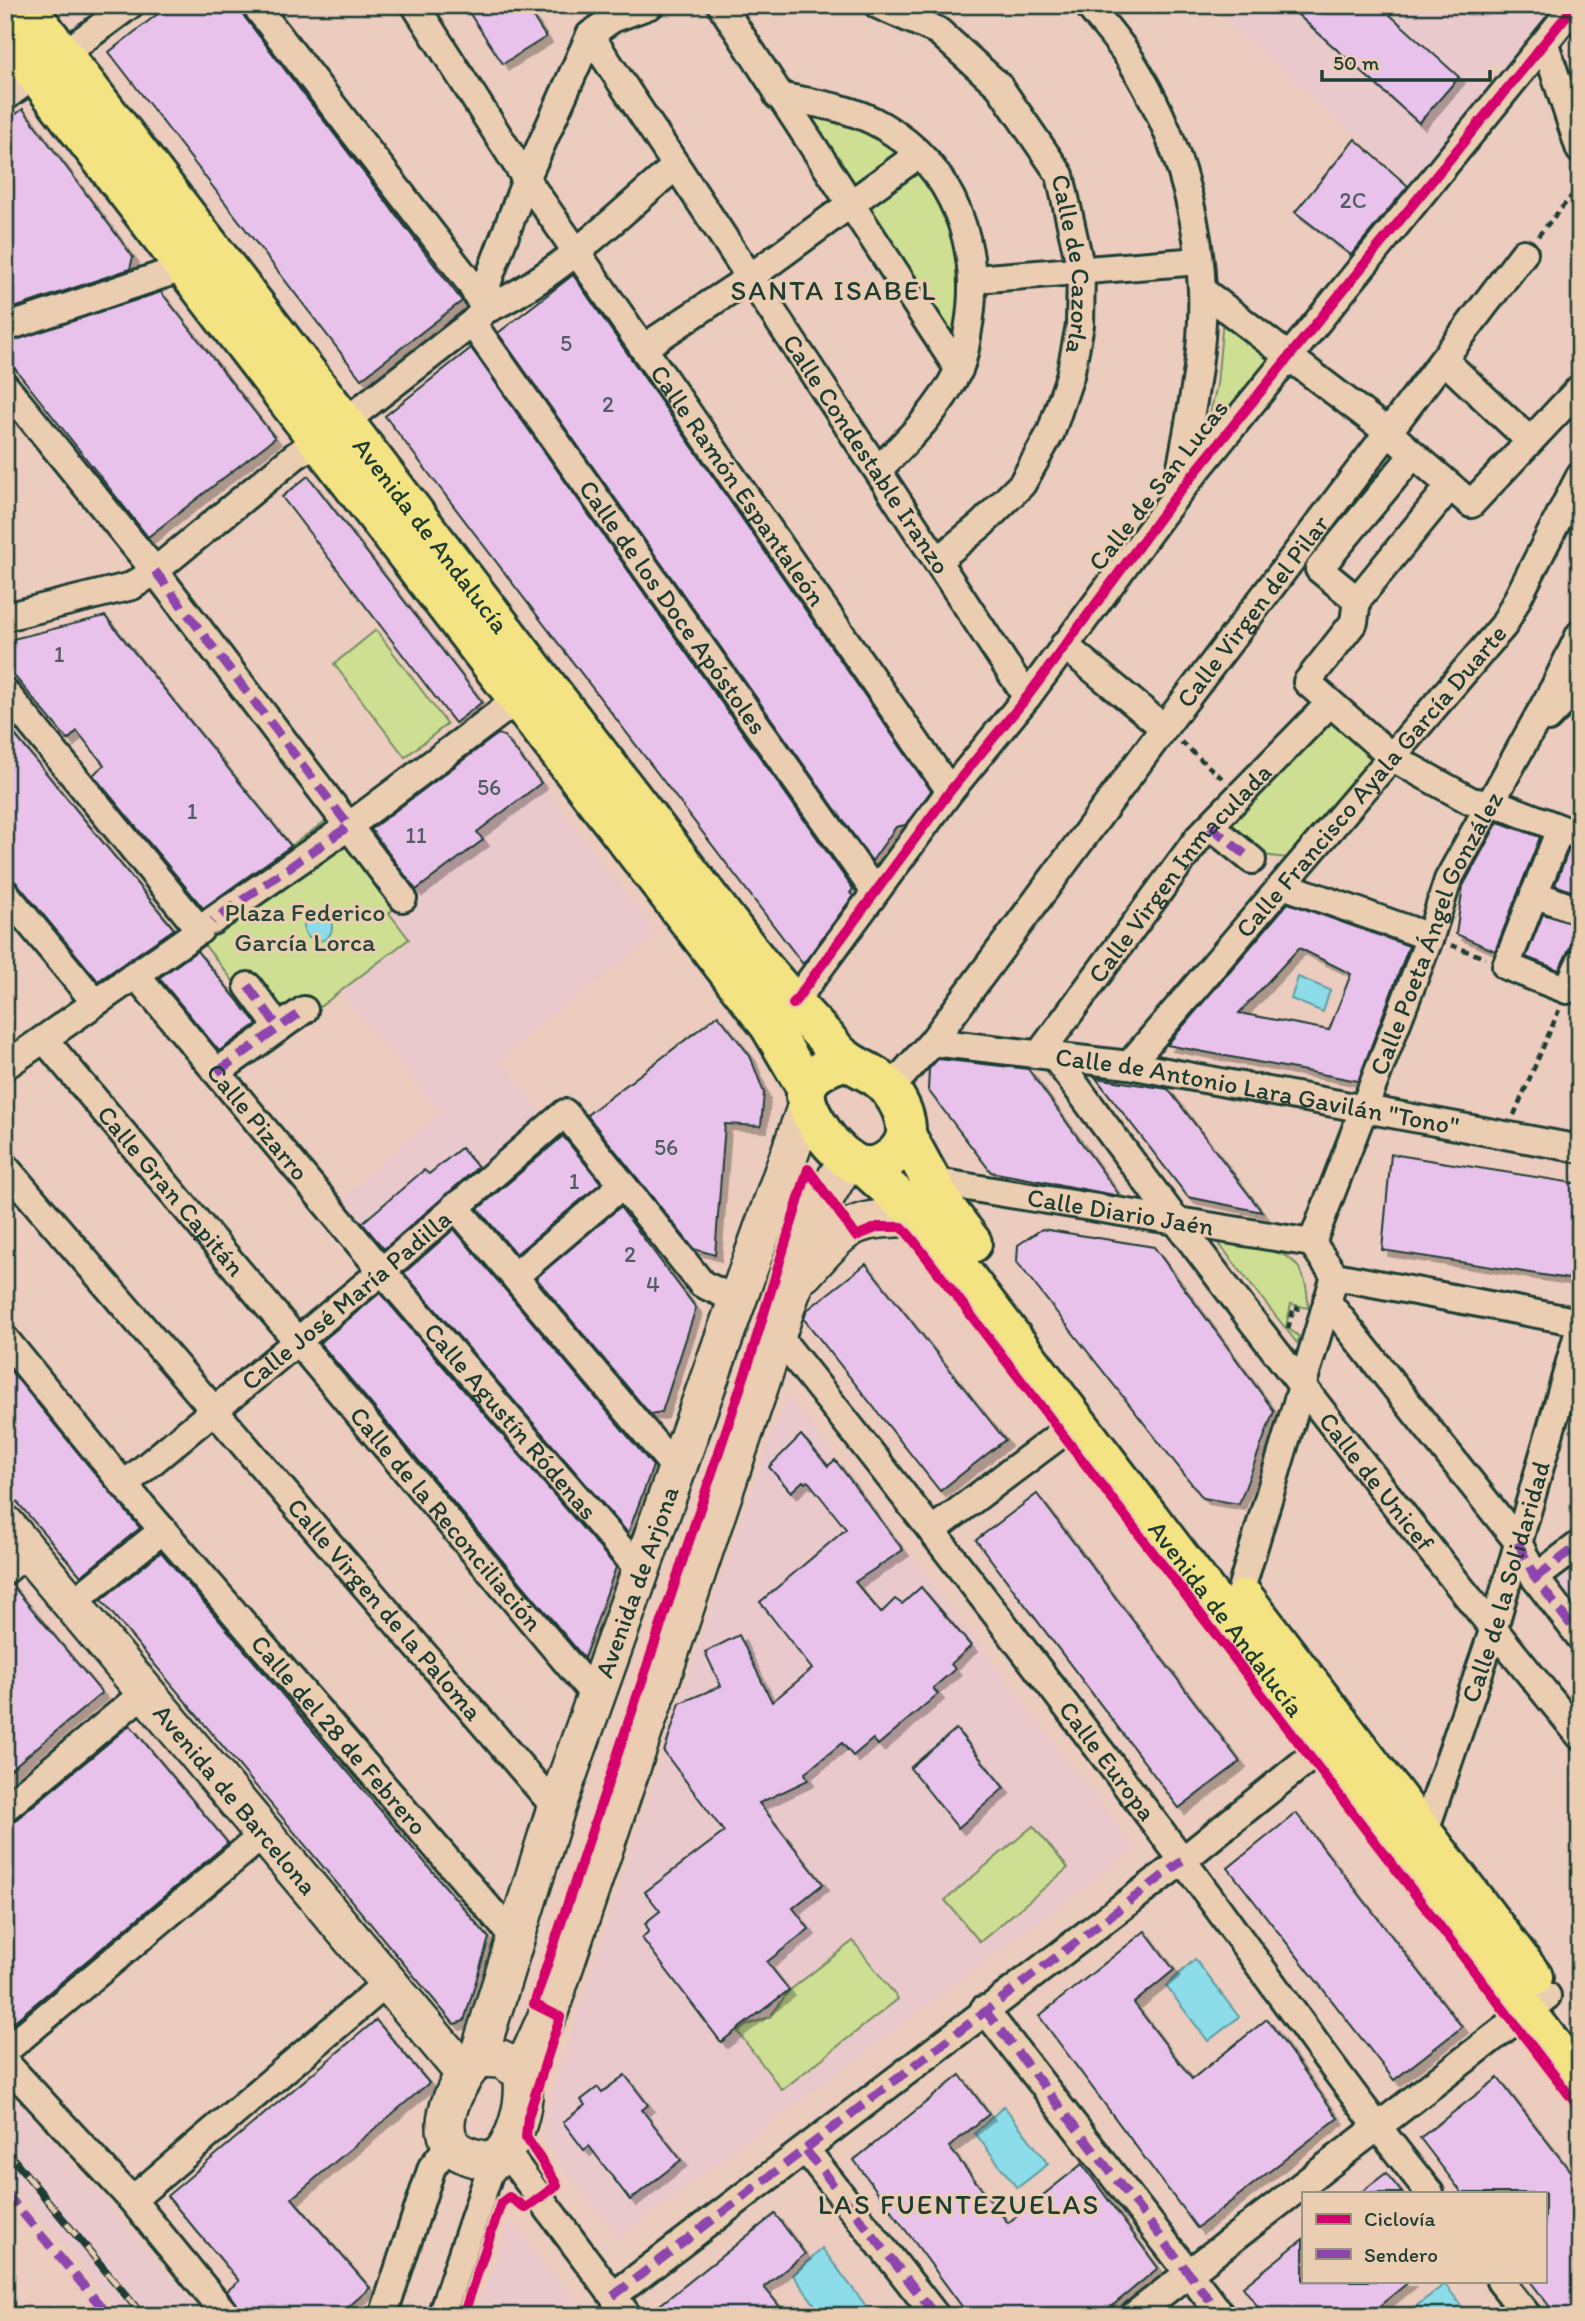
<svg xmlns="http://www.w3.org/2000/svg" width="1585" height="2321" font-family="Itim,sans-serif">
  <defs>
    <filter id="shadow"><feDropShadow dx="6" dy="6" stdDeviation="0" flood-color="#0004"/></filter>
  </defs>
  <rect width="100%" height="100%" fill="#ebccbe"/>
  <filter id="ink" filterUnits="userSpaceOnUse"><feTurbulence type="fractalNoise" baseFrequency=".0143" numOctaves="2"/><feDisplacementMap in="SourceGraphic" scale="14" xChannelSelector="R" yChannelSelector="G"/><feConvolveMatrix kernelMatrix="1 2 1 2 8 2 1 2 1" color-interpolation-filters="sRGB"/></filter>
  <g filter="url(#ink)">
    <!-- built -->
    <g fill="#eac9cc">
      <polygon points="1226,5 1554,5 1513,57 1503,65 1493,63 1490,67 1483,77 1487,85 1486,93 1414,187 1228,23"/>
      <polygon points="541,783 657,935 526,1035 500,1062 543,1114 484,1162 386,1253 339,1201 440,1112 340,992 409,939 389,912 482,840 477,832"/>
      <polygon points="787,1394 1135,1849 618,2238 544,2140 544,2117 719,1585"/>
      <polygon points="1580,1559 1580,1616 1553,1580"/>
      <polygon points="5,2087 165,2270 204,2316 123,2316 5,2175"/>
      <polygon points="510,2220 585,2316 475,2316"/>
    </g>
    <!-- green -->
    <g fill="#cedf93" stroke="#768e64" stroke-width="2">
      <polygon points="810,108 879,136 902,154 849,203 795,110"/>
      <path d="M921 171C966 242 968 281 954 363L867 205Z"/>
      <polygon points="1223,319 1270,358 1271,364 1203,444 1217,385"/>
      <polygon points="376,630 447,724 405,757 334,664"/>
      <polygon points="1327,712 1374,751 1375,764 1287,858 1255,854 1223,825"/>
      <polygon points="327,820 395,908 389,913 409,939 279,1038 202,942 220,928 204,909"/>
      <path d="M1222 1242C1272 1252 1308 1245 1308 1308L1291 1304 1286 1327 1300 1337 1297 1343 1220 1245Z"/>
      <polygon points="1033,1826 1068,1868 980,1942 945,1900"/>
      <polygon points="853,1941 898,1999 782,2090 738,2032 747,2025 770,2017 789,1991"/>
    </g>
    <!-- water -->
    <g fill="#8cdce9" stroke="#609ca1" stroke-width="2">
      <circle cx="318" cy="927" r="14"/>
      <polygon points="1298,977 1330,990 1323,1012 1291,999"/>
      <polygon points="1195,1959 1239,2017 1208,2041 1166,1986"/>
      <polygon points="1004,2106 1048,2164 1017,2188 975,2133"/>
      <polygon points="822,2248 866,2306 854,2316 823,2316 793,2275"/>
      <polygon points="1445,2284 1469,2316 1409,2316 1407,2313"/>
    </g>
    <!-- building -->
    <g fill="#e9c2ec" stroke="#1f3d34" stroke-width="2" fill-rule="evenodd" filter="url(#shadow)">
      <polygon points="169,5 239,5 243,15 462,301 361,379 109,52"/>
      <polygon points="464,5 525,5 546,37 503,64"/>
      <polygon points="1287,5 1379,5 1459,77 1419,123"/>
      <polygon points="23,109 133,257 130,269 5,311 5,122"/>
      <polygon points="1355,139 1408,186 1351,255 1295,212"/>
      <polygon points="573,275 931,791 905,825 896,827 872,861 498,333"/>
      <polygon points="161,292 275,438 148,537 5,356 5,343"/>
      <polygon points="471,348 853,889 850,893 853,896 803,964 385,416"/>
      <polygon points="308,476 482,702 455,723 282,497"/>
      <polygon points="105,616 291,846 203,908 93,775 104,765 77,731 68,740 5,665 5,641"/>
      <polygon points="5,723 174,929 98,981 17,883 5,875"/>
      <polygon points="498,734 504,736 541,783 477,832 483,840 416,890 371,829"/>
      <polygon points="1498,822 1540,837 1495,951 1456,934 1463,886"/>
      <polygon points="1569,849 1580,851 1580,894 1555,885"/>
      <path d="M1288 903 1409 946 1358 1081 1167 1045ZM1299 948 1351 974 1329 1030 1239 1013Z"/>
      <polygon points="1543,914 1580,926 1559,970 1526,957"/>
      <polygon points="197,951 257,1024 219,1051 159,978"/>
      <polygon points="718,1015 750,1056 764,1093 761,1126 725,1124 715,1255 694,1249 587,1115"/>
      <polygon points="938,1059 1028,1069 1120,1196 991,1172 928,1090 929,1069"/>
      <polygon points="1096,1078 1168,1089 1262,1212 1188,1197"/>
      <polygon points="563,1136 601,1183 516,1254 478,1209"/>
      <polygon points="461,1148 478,1167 384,1249 362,1223 424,1170 429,1174"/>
      <polygon points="1391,1154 1580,1184 1580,1209 1569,1279 1382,1250"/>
      <polygon points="620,1207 696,1308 662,1412 650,1414 536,1278"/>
      <polygon points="454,1229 653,1466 628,1533 404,1273"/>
      <polygon points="1042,1229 1154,1247 1274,1411 1239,1504 1203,1498 1017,1262 1018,1245"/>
      <polygon points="866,1264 1005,1440 940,1491 804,1319 807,1310"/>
      <polygon points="380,1293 616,1567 584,1658 320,1343"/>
      <polygon points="5,1364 140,1528 81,1576 5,1488"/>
      <polygon points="801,1435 828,1466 835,1460 903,1550 855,1582 881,1613 895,1599 902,1604 921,1587 971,1646 951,1664 955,1669 933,1688 938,1694 878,1745 873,1739 853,1756 842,1743 805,1773 808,1780 759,1803 823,1884 793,1908 809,1929 767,1962 789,1990 721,2042 642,1938 649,1931 645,1923 660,1911 645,1892 724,1832 664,1752 680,1703 721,1686 705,1652 739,1635 772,1702 812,1669 760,1602 846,1529 808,1481 805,1483 803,1481 791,1492 769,1467"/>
      <polygon points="1037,1494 1240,1762 1179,1808 976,1540"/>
      <polygon points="161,1552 489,1938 464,2021 454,2024 101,1600"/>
      <polygon points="12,1585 102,1693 5,1774 5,1586"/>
      <polygon points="130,1725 228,1843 5,2029 5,1829"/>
      <polygon points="956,1729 1004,1788 958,1828 910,1768"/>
      <polygon points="1296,1813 1462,2027 1394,2080 1228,1868"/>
      <polygon points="1145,1931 1174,1970 1134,2003 1192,2079 1267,2019 1338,2118 1197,2228 1039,2016"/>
      <polygon points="376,2020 429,2083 292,2198 370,2288 338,2316 244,2316 227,2291 239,2281 167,2196"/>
      <polygon points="625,2075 648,2105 642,2110 681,2160 630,2200 589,2146 584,2150 563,2122 585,2105 581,2100 598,2087 602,2092"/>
      <polygon points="960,2075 989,2114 949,2147 1008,2223 1082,2164 1158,2268 1100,2316 969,2316 854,2160"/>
      <polygon points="1498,2078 1580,2184 1580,2316 1557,2316 1530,2281 1545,2281 1545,2193 1462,2193 1420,2138"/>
      <polygon points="1386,2173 1402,2193 1360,2193"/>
      <polygon points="775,2214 805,2254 764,2287 787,2316 646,2316"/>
      <polygon points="1303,2239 1303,2281 1410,2281 1367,2316 1265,2316 1243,2287"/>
    </g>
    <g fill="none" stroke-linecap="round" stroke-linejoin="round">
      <!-- street casing -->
      <g stroke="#1f3d34" stroke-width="32">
        <g id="street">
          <path d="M255 5 470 283 485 310C554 280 618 215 676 166"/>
          <path id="s1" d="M415 5 526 179 950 791"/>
          <polyline points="721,5 959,370"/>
          <path id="s2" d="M878 5 938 31 999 86 1060 175 1081 270 1080 325 1070 376 1051 432 1022 484 982 524 937 561"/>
          <path d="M1088 5C1103 24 1121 43 1133 64 1174 130 1199 212 1202 290 1205 358 1187 429 1176 495"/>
          <path id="s3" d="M590 35 1027 697"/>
          <polyline points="1545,44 1580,150"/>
          <path d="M778 96C813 103 850 107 881 125 955 167 983 249 968 330 966 343 964 360 958 371 939 410 908 440 878 470"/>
          <polyline points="5,97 130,5"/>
          <polyline points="975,279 1199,261"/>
          <polyline points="1203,291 1389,433 1471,504 1580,388"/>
          <path id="s4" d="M472 323 875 892"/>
          <polyline points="5,328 183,268"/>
          <polyline points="643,348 749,278 919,154"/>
          <polyline points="1444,360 1530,441"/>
          <polyline points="5,386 155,571 403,898"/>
          <polyline points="1413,455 1319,569 1357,600 1450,486"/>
          <polyline points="1357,600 1354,622 1307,682 1393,758 1471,801 1505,807 1580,836"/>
          <polyline points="5,617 132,586 155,571 295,456 343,423 472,323 485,310 488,281 496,259 526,179 590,35 612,19 650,5"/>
          <polyline points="1064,645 1164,728"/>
          <polyline points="5,692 200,930 5,1066"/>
          <polyline points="1548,718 1580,685"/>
          <polyline points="1210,826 1252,860"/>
          <polyline points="1560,829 1506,966 1567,990 1580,962"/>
          <polyline points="1283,885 1430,937"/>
          <polyline points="5,893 95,1002"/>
          <polyline points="1534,894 1580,911"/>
          <polyline points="212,921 349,826 517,700"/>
          <path id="s5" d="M135 974 382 1271 640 1571"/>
          <polyline points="248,986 279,1028"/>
          <polyline points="793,1004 950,791 1027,697 1175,497 1575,5"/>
          <path id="s6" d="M44 1039 595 1696"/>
          <path id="s7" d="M932 1042 1129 1065 1580 1149"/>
          <path id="s8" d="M1040 1053 1199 837 1329 704"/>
          <path id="s9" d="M1054 1056C1222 1287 1399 1513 1580 1736"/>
          <path id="s10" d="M1129 1065 1504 625 1580 476"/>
          <polyline points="217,1072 304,1010"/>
          <path id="s11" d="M890 1089 932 1042 1164 728 1524 253"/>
          <path id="s12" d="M5 1167 556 1808"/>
          <path id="s13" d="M931 1181 1312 1243"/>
          <polyline points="455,1206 676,1469"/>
          <path id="s14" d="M1312 1243 1430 937 1448 880 1555 686 1580 634"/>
          <polyline points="1312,1243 1335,1276 1580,1322"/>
          <polyline points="515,1276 622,1185"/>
          <polyline points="1327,1301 1518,1542 1535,1578 1580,1637"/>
          <path id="s15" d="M777 1335C915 1507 1049 1682 1181 1858 1264 1970 1342 2085 1430 2193"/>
          <path id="s16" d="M5 1339 124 1485 516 1940"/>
          <path id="s17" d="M124 1485 382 1271 565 1113 702 1284 737 1300"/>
          <polyline points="933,1530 1077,1422"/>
          <polyline points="5,1571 28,1552"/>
          <polyline points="1535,1578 1580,1544"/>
          <polyline points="1240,1593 1335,1276"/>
          <polyline points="70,1605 163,1530"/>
          <polyline points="5,1808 145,1692"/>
          <path id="s18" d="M1425 1831 1493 1631 1580 1327"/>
          <polyline points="984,2009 1222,2316"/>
          <polyline points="5,2051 264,1834"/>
          <polyline points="5,2062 132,2200 227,2316"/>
          <polyline points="806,2150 936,2316"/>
          <polyline points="506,2152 628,2316"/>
          <polyline points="132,2200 388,1982"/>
          <polyline points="1500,2281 1528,2316"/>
          <polyline points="613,2296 1182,1861 1324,1746"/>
          <polyline points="383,2316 432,2167 450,2144"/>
          <polyline points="441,2316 493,2162"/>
          <polyline points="1133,2316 1547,1996"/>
        </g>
      </g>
      <!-- secondary casing -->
      <g stroke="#1f3d34" stroke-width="42">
        <g id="secondary">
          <path d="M804 1273C851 1221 849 1219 920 1217"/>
          <path id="s19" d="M5 1524 464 2073"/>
          <path id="s20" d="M478 2058 556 1808 806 1108"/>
          <path d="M478 2058 501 2059 522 2072C527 2101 517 2144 493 2162 479 2159 457 2156 450 2142 436 2117 462 2075 478 2058Z"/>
          <polyline points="522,2072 549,2012 820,1206 848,1158"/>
        </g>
      </g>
      <!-- primary casing -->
      <g stroke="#1f3d34" stroke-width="44">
        <g id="primary">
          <path id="s21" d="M25 5 758 962C780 988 801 1013 825 1037 831 1045 838 1055 847 1060 862 1071 878 1074 890 1090 899 1102 907 1118 906 1134 903 1152 882 1169 863 1166 848 1163 831 1145 823 1133 796 1094 799 1075 846 1060"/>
          <polyline points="5,34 770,1026 806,1087"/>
          <polyline points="906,1135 945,1207 972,1243"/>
          <path id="s22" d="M864 1166 920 1217 1580 2082"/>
          <polyline points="1245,1599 1533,1977"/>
        </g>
      </g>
      <!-- path -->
      <g stroke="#1f3d34" stroke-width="4.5" stroke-dasharray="7 5" stroke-linecap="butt">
        <polyline points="1538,236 1580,186"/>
        <polyline points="1181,742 1224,780"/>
        <polyline points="1451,945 1485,958"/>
        <polyline points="1514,1115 1559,1010"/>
        <polyline points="1288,1329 1294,1307 1300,1309"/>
      </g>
      <!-- street -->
      <use href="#street" stroke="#ebceb2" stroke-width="26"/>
      <!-- secondary -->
      <use href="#secondary" stroke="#ebceb2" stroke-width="37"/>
      <!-- primary -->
      <use href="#primary" stroke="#f4e382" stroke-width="38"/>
      <!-- rail casing -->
      <g stroke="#1f3d34" stroke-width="8">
        <polyline id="rail" points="5,2149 143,2316"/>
      </g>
      <!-- rail -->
      <use href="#rail" stroke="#ebceb2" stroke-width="5" stroke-dasharray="16" stroke-linecap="butt"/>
      <!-- quiet -->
      <g stroke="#8e44ad" stroke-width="9" stroke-dasharray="18 9" stroke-linecap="butt">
        <polyline points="155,571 349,826 212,921"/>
        <polyline points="1210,826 1252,860"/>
        <polyline points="248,986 279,1028"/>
        <polyline points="217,1072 304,1010"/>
        <polyline points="1518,1542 1535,1578 1580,1637"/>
        <polyline points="1535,1578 1580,1544"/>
        <polyline points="1579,1735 1580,1734"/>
        <polyline points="984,2009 1222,2316"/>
        <polyline points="806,2150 936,2316"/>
        <polyline points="5,2192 109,2316"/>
        <polyline points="613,2296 1182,1861"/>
      </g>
      <!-- cycleway casing -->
      <g stroke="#ebceb2" stroke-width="15">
        <g id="cycleway">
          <polyline points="793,1004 950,791 1027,697 1175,497 1575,5"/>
          <polyline points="463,2316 501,2203 509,2197 526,2208 557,2185 526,2137 528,2117 560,2017 534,2004 751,1356 808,1169 856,1236 878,1227 902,1227 914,1241 1580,2109"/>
        </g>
      </g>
      <!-- cycleway -->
      <use href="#cycleway" stroke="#d6006c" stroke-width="10"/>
    </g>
  </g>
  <g text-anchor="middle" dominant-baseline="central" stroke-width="6" stroke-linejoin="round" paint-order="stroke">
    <!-- number labels -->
    <g font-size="23" fill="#525e62">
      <text x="1353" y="200">2C</text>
      <text x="566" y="343">5</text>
      <text x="608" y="404">2</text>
      <text x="59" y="654">1</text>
      <text x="489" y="787">56</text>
      <text x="192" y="811">1</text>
      <text x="416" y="835">11</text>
      <text x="666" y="1147">56</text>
      <text x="574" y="1181">1</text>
      <text x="630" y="1254">2</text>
      <text x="653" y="1284">4</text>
    </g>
    <!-- street labels -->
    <g font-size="26" fill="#1f3d34" stroke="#ebceb2">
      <text stroke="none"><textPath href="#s2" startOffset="346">Calle de Cazorla</textPath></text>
      <text stroke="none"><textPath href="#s3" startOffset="502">Calle Condestable Iranzo</textPath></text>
      <text stroke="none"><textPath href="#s1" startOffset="579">Calle Ramón Espantaleón</textPath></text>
      <text transform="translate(1158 485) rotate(-52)">Calle de San Lucas</text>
      <text stroke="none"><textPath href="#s21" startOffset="668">Avenida de Andalucía</textPath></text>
      <text stroke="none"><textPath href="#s4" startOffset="348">Calle de los Doce Apóstoles</textPath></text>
      <text stroke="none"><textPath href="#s11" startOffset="600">Calle Virgen del Pilar</textPath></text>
      <text stroke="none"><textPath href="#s10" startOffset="373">Calle Francisco Ayala García Duarte</textPath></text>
      <text stroke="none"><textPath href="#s8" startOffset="228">Calle Virgen Inmaculada</textPath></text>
      <text stroke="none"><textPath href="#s14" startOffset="334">Calle Poeta Ángel González</textPath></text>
      <text stroke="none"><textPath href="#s7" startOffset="329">Calle de Antonio Lara Gavilán "Tono"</textPath></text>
      <text stroke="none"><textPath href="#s5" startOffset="192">Calle Pizarro</textPath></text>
      <text stroke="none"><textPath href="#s6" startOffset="198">Calle Gran Capitán</textPath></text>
      <text stroke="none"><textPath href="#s13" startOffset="192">Calle Diario Jaén</textPath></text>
      <text stroke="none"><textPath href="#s17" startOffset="289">Calle José María Padilla</textPath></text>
      <text stroke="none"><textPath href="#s5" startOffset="584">Calle Agustín Ródenas</textPath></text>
      <text stroke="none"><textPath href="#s9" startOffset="534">Calle de Unicef</textPath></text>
      <text stroke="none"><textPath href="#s6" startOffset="626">Calle de la Reconciliación</textPath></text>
      <text stroke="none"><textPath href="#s18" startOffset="262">Calle de la Solidaridad</textPath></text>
      <text stroke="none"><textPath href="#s20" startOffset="502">Avenida de Arjona</textPath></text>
      <text stroke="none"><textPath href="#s12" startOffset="583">Calle Virgen de la Paloma</textPath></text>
      <text stroke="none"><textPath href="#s22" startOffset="581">Avenida de Andalucía</textPath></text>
      <text stroke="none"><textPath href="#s16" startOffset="518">Calle del 28 de Febrero</textPath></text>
      <text stroke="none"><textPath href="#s15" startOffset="539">Calle Europa</textPath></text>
      <text stroke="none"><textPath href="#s19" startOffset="359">Avenida de Barcelona</textPath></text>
    </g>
    <!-- park labels -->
    <g font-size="26" fill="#284539" stroke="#ebceb2">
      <text x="305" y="912">Plaza Federico<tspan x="305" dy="30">García Lorca</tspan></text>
    </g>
    <!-- neighbourhood labels -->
    <g font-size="28" letter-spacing="2" fill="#1f3d34" stroke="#ebceb2">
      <text x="834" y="290">SANTA ISABEL</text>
      <text x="959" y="2204">LAS FUENTEZUELAS</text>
    </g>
  </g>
  <!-- margin -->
  <rect width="1585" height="2321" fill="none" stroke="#ebceb2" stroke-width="28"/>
  <rect x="14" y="14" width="1557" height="2293" fill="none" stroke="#1f3d34" stroke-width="2.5" filter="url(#ink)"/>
  <!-- legend -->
  <rect x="1302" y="2192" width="245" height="91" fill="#ebceb2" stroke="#999480" stroke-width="2"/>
  <rect x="1316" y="2214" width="35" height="10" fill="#d6006c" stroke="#999480" stroke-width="2"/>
  <text x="1364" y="2226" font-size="21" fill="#1f3d34">Ciclovía</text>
  <rect x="1316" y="2249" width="35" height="10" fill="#8e44ad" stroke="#999480" stroke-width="2"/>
  <text x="1364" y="2262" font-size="21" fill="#1f3d34">Sendero</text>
  <!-- scale -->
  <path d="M1322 70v10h168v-10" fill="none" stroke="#1f3d34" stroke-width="3.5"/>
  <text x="1333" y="70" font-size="21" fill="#1f3d34" stroke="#ebceb2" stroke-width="5" paint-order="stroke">50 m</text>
</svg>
